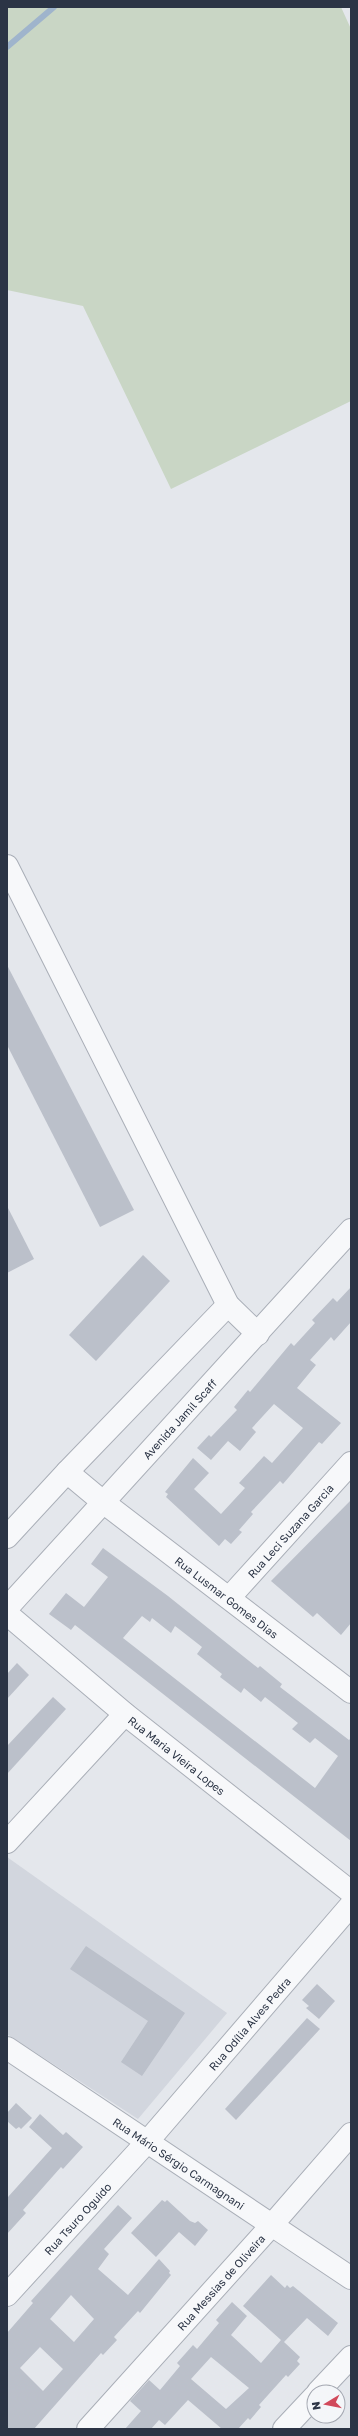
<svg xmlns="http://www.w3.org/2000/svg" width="358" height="2436" font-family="'Golos Text',sans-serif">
  <rect width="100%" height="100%" fill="#e4e7ec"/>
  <!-- built -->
  <polygon fill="#d2d6de" points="7,1857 227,2013 138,2119 7,2034"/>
  <!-- green -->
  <polygon fill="#c9d6c5" points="7,7 341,7 351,29 351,401 171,489 83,306 7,290"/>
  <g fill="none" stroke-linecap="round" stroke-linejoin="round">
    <!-- stream -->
    <polyline stroke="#9fb4cc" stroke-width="6" points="7,47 54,7"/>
  </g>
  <!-- building -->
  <g fill="#bbc0ca" fill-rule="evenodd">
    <polygon points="7,965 134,1210 100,1227 7,1045"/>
    <polygon points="7,1206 34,1259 7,1273"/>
    <polygon points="143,1255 170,1281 96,1361 69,1335"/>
    <polygon points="351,1287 351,1322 334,1341 331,1337 310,1360 316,1365 297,1388 341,1423 322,1444 319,1442 283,1484 280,1481 251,1512 253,1514 239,1530 242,1532 231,1544 225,1539 219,1546 166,1497 168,1494 165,1492 193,1458 209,1473 194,1489 221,1514 245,1488 239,1483 264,1456 272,1463 303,1428 274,1404 252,1428 256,1432 240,1451 228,1441 211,1460 197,1448 209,1435 211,1437 237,1410 234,1407 248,1390 250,1392 291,1343 294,1346 315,1323 312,1320 333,1298 337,1302"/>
    <polygon points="351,1500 351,1623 341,1635 317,1613 313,1617 271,1581"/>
    <path d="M103 1548 168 1596 258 1668 260 1666 282 1684 280 1687 349 1740 351 1738V1841L75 1625 71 1630 49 1614 66 1593 84 1607 108 1577 91 1564ZM142 1616 150 1622 152 1618 171 1633 175 1626 179 1629 202 1647 197 1654 222 1674 220 1677 241 1693 244 1688 261 1702 265 1697 298 1723 292 1729 310 1743 315 1738 338 1756 315 1788 123 1638Z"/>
    <polygon points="17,1663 29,1675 7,1699 7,1674"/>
    <polygon points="53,1697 66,1709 7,1774 7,1746"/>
    <polygon points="86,1946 185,2013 142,2076 121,2062 148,2021 70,1969"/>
    <polygon points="317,1984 335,2001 319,2019 306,2008 309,2006 302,2000"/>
    <polygon points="307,2018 320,2029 236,2120 225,2109"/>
    <polygon points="16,2103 32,2118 21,2129 19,2127 16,2129 7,2121 7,2113"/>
    <polygon points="40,2114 63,2135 66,2132 83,2147 63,2169 61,2167 23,2210 26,2213 7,2234 7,2196 8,2197 52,2148 29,2127"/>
    <polygon points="162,2200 165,2202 167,2200 190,2221 195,2223 198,2221 208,2230 195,2246 179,2232 156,2257 131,2233"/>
    <path d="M118 2205 132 2218 104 2249 109 2254 98 2269 128 2295 159 2259 170 2271 169 2273 171 2275 140 2313 138 2311 114 2337 117 2340 103 2355 101 2353 34 2429H7V2333L33 2303 31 2301ZM71 2295 94 2319 74 2342 50 2319ZM40 2347 63 2369 43 2391 20 2368Z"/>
    <path d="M271 2275 285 2288 287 2285 290 2288 293 2286 338 2323 328 2336 307 2318 284 2342 300 2357 297 2361 300 2364 288 2377 286 2375 259 2405 261 2407 250 2420 248 2418 238 2429H222L188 2400 165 2425 159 2420 151 2429H125L141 2411 130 2401 149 2380 160 2390 180 2366 177 2363 193 2345 197 2349 219 2323 216 2320 232 2302 247 2316 231 2335 261 2363 281 2340 243 2306ZM211 2357 249 2388 226 2409 191 2379Z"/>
  </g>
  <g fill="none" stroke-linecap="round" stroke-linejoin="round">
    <!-- minor casing -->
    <g stroke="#a9aeb7" stroke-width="24">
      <g id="minor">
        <polyline points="7,866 228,1305 258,1334"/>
        <path id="s1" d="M67 1472 103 1502 351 1692"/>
        <polyline points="7,1537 67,1472 228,1305"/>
        <path id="s2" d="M229 1598 351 1463"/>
        <path id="s3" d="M7 1608 351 1230"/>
        <path id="s4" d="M7 1614 125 1714 351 1892"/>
        <polyline points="7,1842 125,1714"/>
        <path id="s5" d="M7 2048 351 2278"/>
        <path id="s6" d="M7 2295 147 2142 351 1905"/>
        <polyline points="318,2392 351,2357"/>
        <path id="s7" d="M88 2429 271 2226 351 2134"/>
        <polyline points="284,2429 314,2397"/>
      </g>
    </g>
    <!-- minor -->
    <use href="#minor" stroke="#f7f8fa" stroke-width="22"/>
  </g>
  <g text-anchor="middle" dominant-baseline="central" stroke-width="3.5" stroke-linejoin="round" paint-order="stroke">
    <!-- street labels -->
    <g font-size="11" fill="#2b3445" stroke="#f4f6f9">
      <text stroke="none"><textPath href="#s3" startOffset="256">Avenida Jamil Scaff</textPath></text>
      <text stroke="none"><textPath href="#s2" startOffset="91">Rua Leci Suzana Garcia</textPath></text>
      <text stroke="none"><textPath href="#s1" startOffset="203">Rua Lusmar Gomes Dias</textPath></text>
      <text stroke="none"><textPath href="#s4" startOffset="221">Rua Maria Vieira Lopes</textPath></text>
      <text stroke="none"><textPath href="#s6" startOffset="364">Rua Odília Alves Pedra</textPath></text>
      <text stroke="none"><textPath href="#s5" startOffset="207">Rua Mário Sérgio Carmagnani</textPath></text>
      <text stroke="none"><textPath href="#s6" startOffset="104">Rua Tsuro Oguido</textPath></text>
      <text stroke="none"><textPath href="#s7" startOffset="198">Rua Messias de Oliveira</textPath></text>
    </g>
  </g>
  <!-- border -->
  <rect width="358" height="2436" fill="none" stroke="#2b3445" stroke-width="16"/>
  <!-- north arrow -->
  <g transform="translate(326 2404) rotate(260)"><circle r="19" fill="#f4f6f9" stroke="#a4a8b1"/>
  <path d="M0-3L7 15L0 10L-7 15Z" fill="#d1495b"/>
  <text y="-6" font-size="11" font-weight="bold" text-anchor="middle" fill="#2b3445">N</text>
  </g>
</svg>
